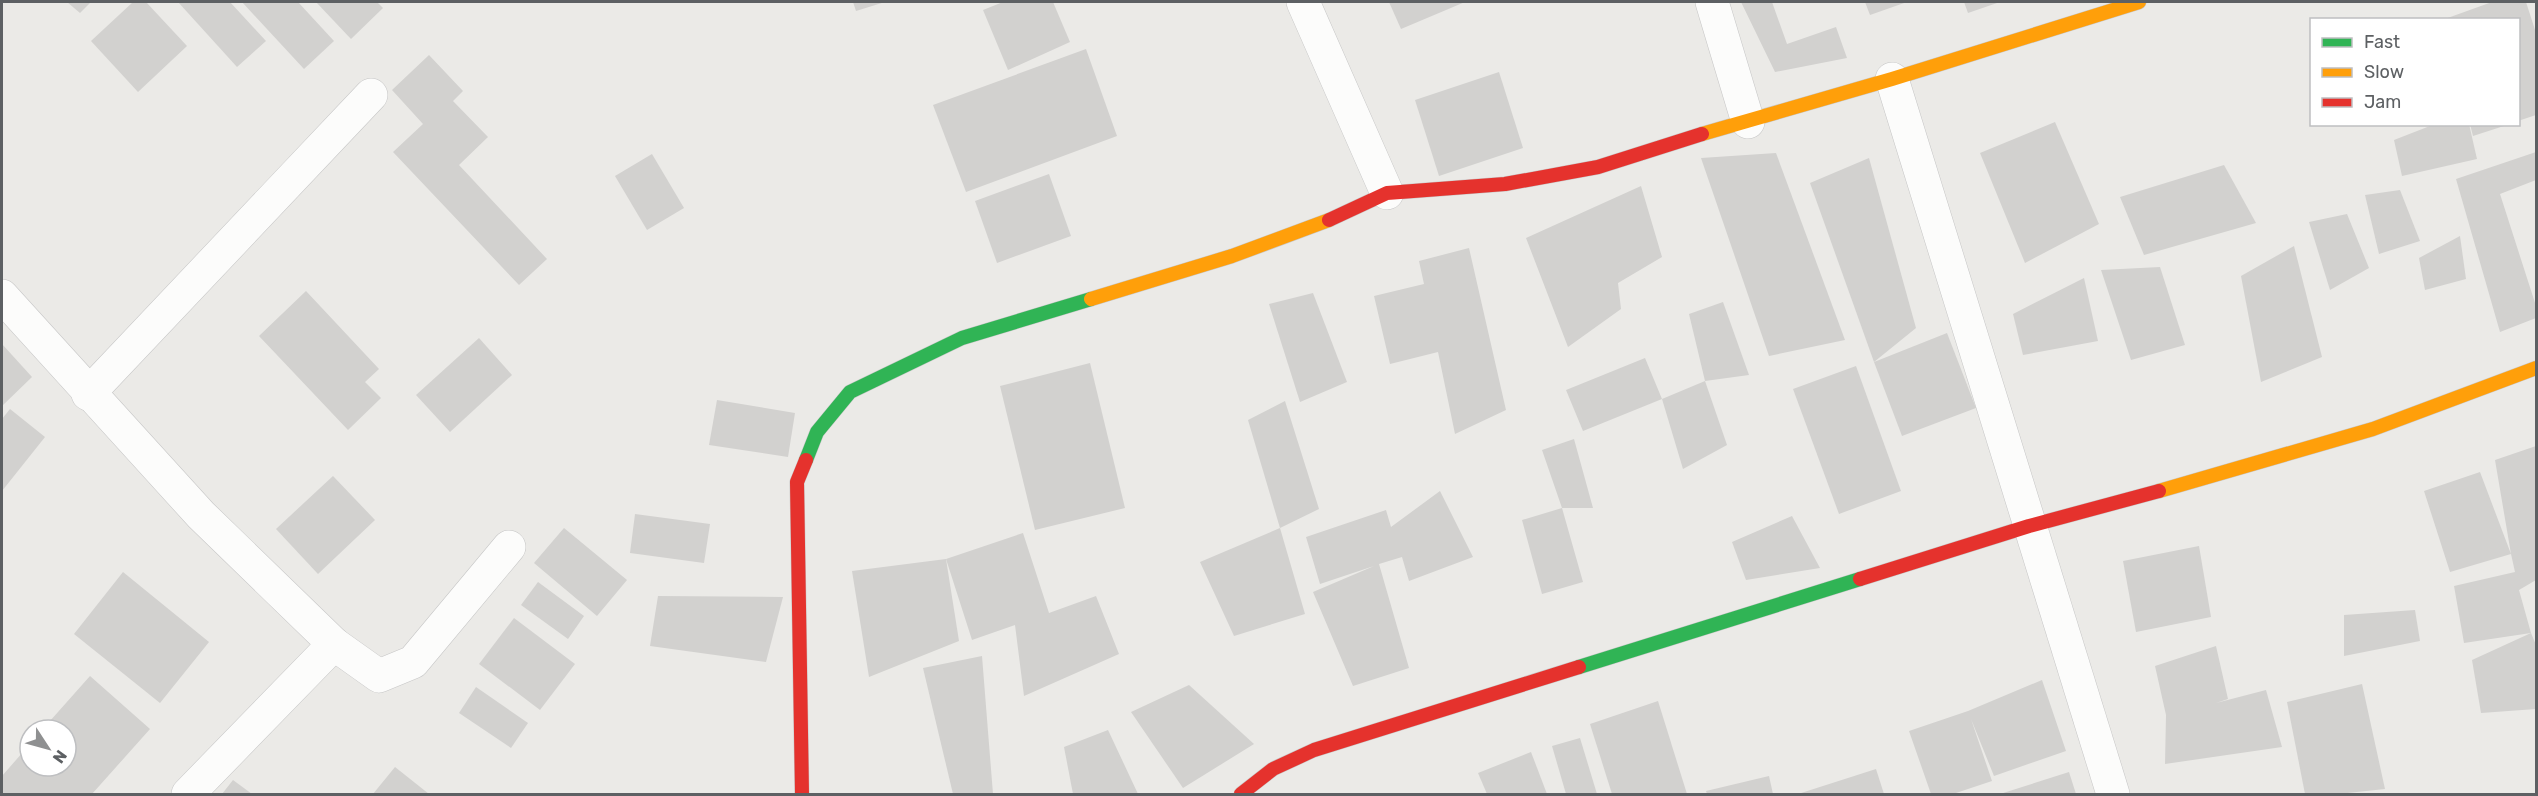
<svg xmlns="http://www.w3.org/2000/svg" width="2538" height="796" font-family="Rubik,sans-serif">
  <rect width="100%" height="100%" fill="#ebeae7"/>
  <!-- building -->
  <g fill="#d2d1cf">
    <polygon points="67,2 91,2 80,13"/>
    <polygon points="133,2 146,2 187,46 138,92 91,41"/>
    <polygon points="178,2 230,2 266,41 237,67"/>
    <polygon points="242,2 298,2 334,41 304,69"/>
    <polygon points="316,2 377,2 383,8 351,39"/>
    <polygon points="853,2 885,2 856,11"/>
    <polygon points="1003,2 1053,2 1070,42 1008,70 983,10"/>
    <polygon points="1389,2 1465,2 1401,29"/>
    <polygon points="1741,2 1772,2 1787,44 1836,27 1847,58 1775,72"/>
    <polygon points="1865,2 1907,2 1870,15"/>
    <polygon points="1964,2 2000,2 1968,13"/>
    <polygon points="2492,2 2526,2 2536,33 2536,115 2518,121 2518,20 2442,20"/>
    <polygon points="1086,49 1117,136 966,192 933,105"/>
    <polygon points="429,55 463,91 453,101 488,137 459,165 547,259 519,285 393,152 423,124 392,90"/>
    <polygon points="1499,72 1523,148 1439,176 1415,100"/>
    <polygon points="2055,122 2099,224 2025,263 1980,153"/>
    <polygon points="2435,124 2469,124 2477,159 2402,176 2394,140"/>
    <polygon points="2470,124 2507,124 2507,125 2473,136"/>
    <polygon points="2536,152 2536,180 2500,194 2536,306 2536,318 2500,332 2456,179"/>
    <polygon points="1776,153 1845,340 1769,356 1701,158"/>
    <polygon points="652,154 684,208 647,230 615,176"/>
    <polygon points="1869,158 1916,328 1874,362 1810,183"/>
    <polygon points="2224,165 2256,223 2144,255 2120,197"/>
    <polygon points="1049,174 1071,236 997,263 975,201"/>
    <polygon points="1641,186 1662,257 1618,283 1621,309 1568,347 1526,238"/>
    <polygon points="2400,190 2420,241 2379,254 2365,195"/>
    <polygon points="2347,214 2369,268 2330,290 2309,222"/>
    <polygon points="2460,236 2466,279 2425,290 2419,258"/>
    <polygon points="2294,246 2322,357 2261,382 2241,276"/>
    <polygon points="1469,248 1506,410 1455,434 1438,352 1390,364 1374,296 1424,284 1419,261"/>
    <polygon points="2160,267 2185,345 2131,360 2101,270"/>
    <polygon points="2084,278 2098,341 2023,355 2013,314"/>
    <polygon points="306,291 379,369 365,382 381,398 348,430 259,336"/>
    <polygon points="1313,293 1347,382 1300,402 1269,304"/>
    <polygon points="1723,302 1749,375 1705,381 1689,314"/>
    <polygon points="1947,333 1976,408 1902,436 1874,362"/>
    <polygon points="479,338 512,375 450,432 416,395"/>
    <polygon points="2,344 32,377 2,406"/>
    <polygon points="1645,358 1662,399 1583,431 1566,390"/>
    <polygon points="1090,363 1125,508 1035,530 1000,386"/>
    <polygon points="1856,366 1901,491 1839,514 1793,389"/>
    <polygon points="1705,381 1727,445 1683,469 1662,399"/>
    <polygon points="717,400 795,413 788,457 709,445"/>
    <polygon points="1285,401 1319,509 1280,528 1248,420"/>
    <polygon points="10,409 45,437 2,491 2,419"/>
    <polygon points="1574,439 1593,508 1562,508 1583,582 1542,594 1522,520 1562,508 1542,450"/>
    <polygon points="2536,446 2536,580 2519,590 2531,633 2464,643 2454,586 2515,572 2511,554 2450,572 2424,491 2480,472 2511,554 2495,460"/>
    <polygon points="333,476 375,520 318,574 276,529"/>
    <polygon points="1440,491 1473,557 1409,581 1402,557 1379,564 1409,668 1353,686 1313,592 1374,566 1320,584 1306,537 1386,510 1391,527"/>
    <polygon points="635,514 710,524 704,563 630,553"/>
    <polygon points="1792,516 1820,568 1746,580 1732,542"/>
    <polygon points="564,528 627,580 597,616 534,563"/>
    <polygon points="1280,528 1305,614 1234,636 1200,562"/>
    <polygon points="1023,533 1049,613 1096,596 1119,654 1024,696 1015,625 972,640 946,559"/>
    <polygon points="2199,546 2211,617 2136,632 2123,561"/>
    <polygon points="946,559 959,641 869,677 852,571"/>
    <polygon points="123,572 209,642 160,703 74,634"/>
    <polygon points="538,582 584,616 568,639 521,605"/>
    <polygon points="658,596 783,597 766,662 650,646"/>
    <polygon points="2415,610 2420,641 2344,656 2344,615"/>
    <polygon points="514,618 575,664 540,710 479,664"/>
    <polygon points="2531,633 2536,645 2536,709 2481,713 2472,660"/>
    <polygon points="2216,646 2228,699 2216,703 2266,690 2282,747 2165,764 2166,715 2155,666"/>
    <polygon points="982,656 993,794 953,794 923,668"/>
    <polygon points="90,676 150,729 92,794 2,794 2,776 30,744 30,766 66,766 66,730 42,730"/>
    <polygon points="2042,680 2066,751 1994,776 1971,719 1992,781 1953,794 1931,794 1909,731 1968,711"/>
    <polygon points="2362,684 2385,789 2338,794 2305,794 2287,702"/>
    <polygon points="1189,685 1254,744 1183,788 1131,712"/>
    <polygon points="476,687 528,723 511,748 459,713"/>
    <polygon points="1658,701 1687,794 1612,794 1590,724"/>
    <polygon points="1108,730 1138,794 1073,794 1064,747"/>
    <polygon points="1580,738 1597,794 1566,794 1552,746"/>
    <polygon points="1531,752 1547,794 1487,794 1478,773"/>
    <polygon points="395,767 429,794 373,794"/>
    <polygon points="1876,769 1884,794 1798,794"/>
    <polygon points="2069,772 2076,794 2000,794"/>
    <polygon points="1769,776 1773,794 1707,794 1706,791"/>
    <polygon points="233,780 252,794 222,794"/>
  </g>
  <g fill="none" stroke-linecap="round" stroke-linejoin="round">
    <!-- street casing -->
    <g stroke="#c6c6c6" stroke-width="34">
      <g id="street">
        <polyline points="1303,2 1387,193"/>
        <polyline points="1712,2 1748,122"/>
        <polyline points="1892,79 2113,794"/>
        <polyline points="2,296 201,515 334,644 379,676 413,662 509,547"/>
        <polyline points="88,394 371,95"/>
        <polyline points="188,794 334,644"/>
      </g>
    </g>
    <!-- fast casing -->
    <g stroke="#c8c8c8" stroke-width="15">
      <g id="fast">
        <polyline points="806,460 817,432 850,392 962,338 1091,299"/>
        <polyline points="1579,667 1860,579"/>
      </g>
    </g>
    <!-- slow casing -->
    <g stroke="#c8c8c8" stroke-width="15">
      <g id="slow">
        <polyline points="1702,134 1892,79 2139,2"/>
        <polyline points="1091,299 1232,256 1329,220"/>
        <polyline points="2159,491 2373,429 2536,368"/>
      </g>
    </g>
    <!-- jam casing -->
    <g stroke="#c8c8c8" stroke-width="15">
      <g id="jam">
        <polyline points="1329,220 1387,193 1505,184 1598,167 1702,134"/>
        <polyline points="1860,579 2029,526 2159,491"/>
        <polyline points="802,794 797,482 806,460"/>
        <polyline points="1241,794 1273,769 1314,750 1579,667"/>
      </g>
    </g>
    <!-- street -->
    <use href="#street" stroke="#fcfcfb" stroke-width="33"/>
    <!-- fast -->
    <use href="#fast" stroke="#30b455" stroke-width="14"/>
    <!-- slow -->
    <use href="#slow" stroke="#ff9f0a" stroke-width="14"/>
    <!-- jam -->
    <use href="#jam" stroke="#e5322d" stroke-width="14"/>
  </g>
  <!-- border -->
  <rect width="2538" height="796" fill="none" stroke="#5d6063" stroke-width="6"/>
  <!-- legend -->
  <rect x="2310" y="18" width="210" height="108" fill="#ffffff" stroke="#bebfc1" stroke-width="1.5"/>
  <rect x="2322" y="38" width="30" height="9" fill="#30b455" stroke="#bebfc1" stroke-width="1.5"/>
  <text x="2364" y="48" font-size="18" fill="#5d6063">Fast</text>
  <rect x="2322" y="68" width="30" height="9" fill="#ff9f0a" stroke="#bebfc1" stroke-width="1.5"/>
  <text x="2364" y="78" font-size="18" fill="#5d6063">Slow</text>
  <rect x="2322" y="98" width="30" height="9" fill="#e5322d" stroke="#bebfc1" stroke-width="1.5"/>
  <text x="2364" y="108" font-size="18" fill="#5d6063">Jam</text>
  <!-- north arrow -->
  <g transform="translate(48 748) rotate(126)"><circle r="28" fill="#ffffff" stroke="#bebfc1" stroke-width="1.5"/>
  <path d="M0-4.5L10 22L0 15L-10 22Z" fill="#8f9091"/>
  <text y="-9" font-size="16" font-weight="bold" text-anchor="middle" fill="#5d6063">N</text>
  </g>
</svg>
